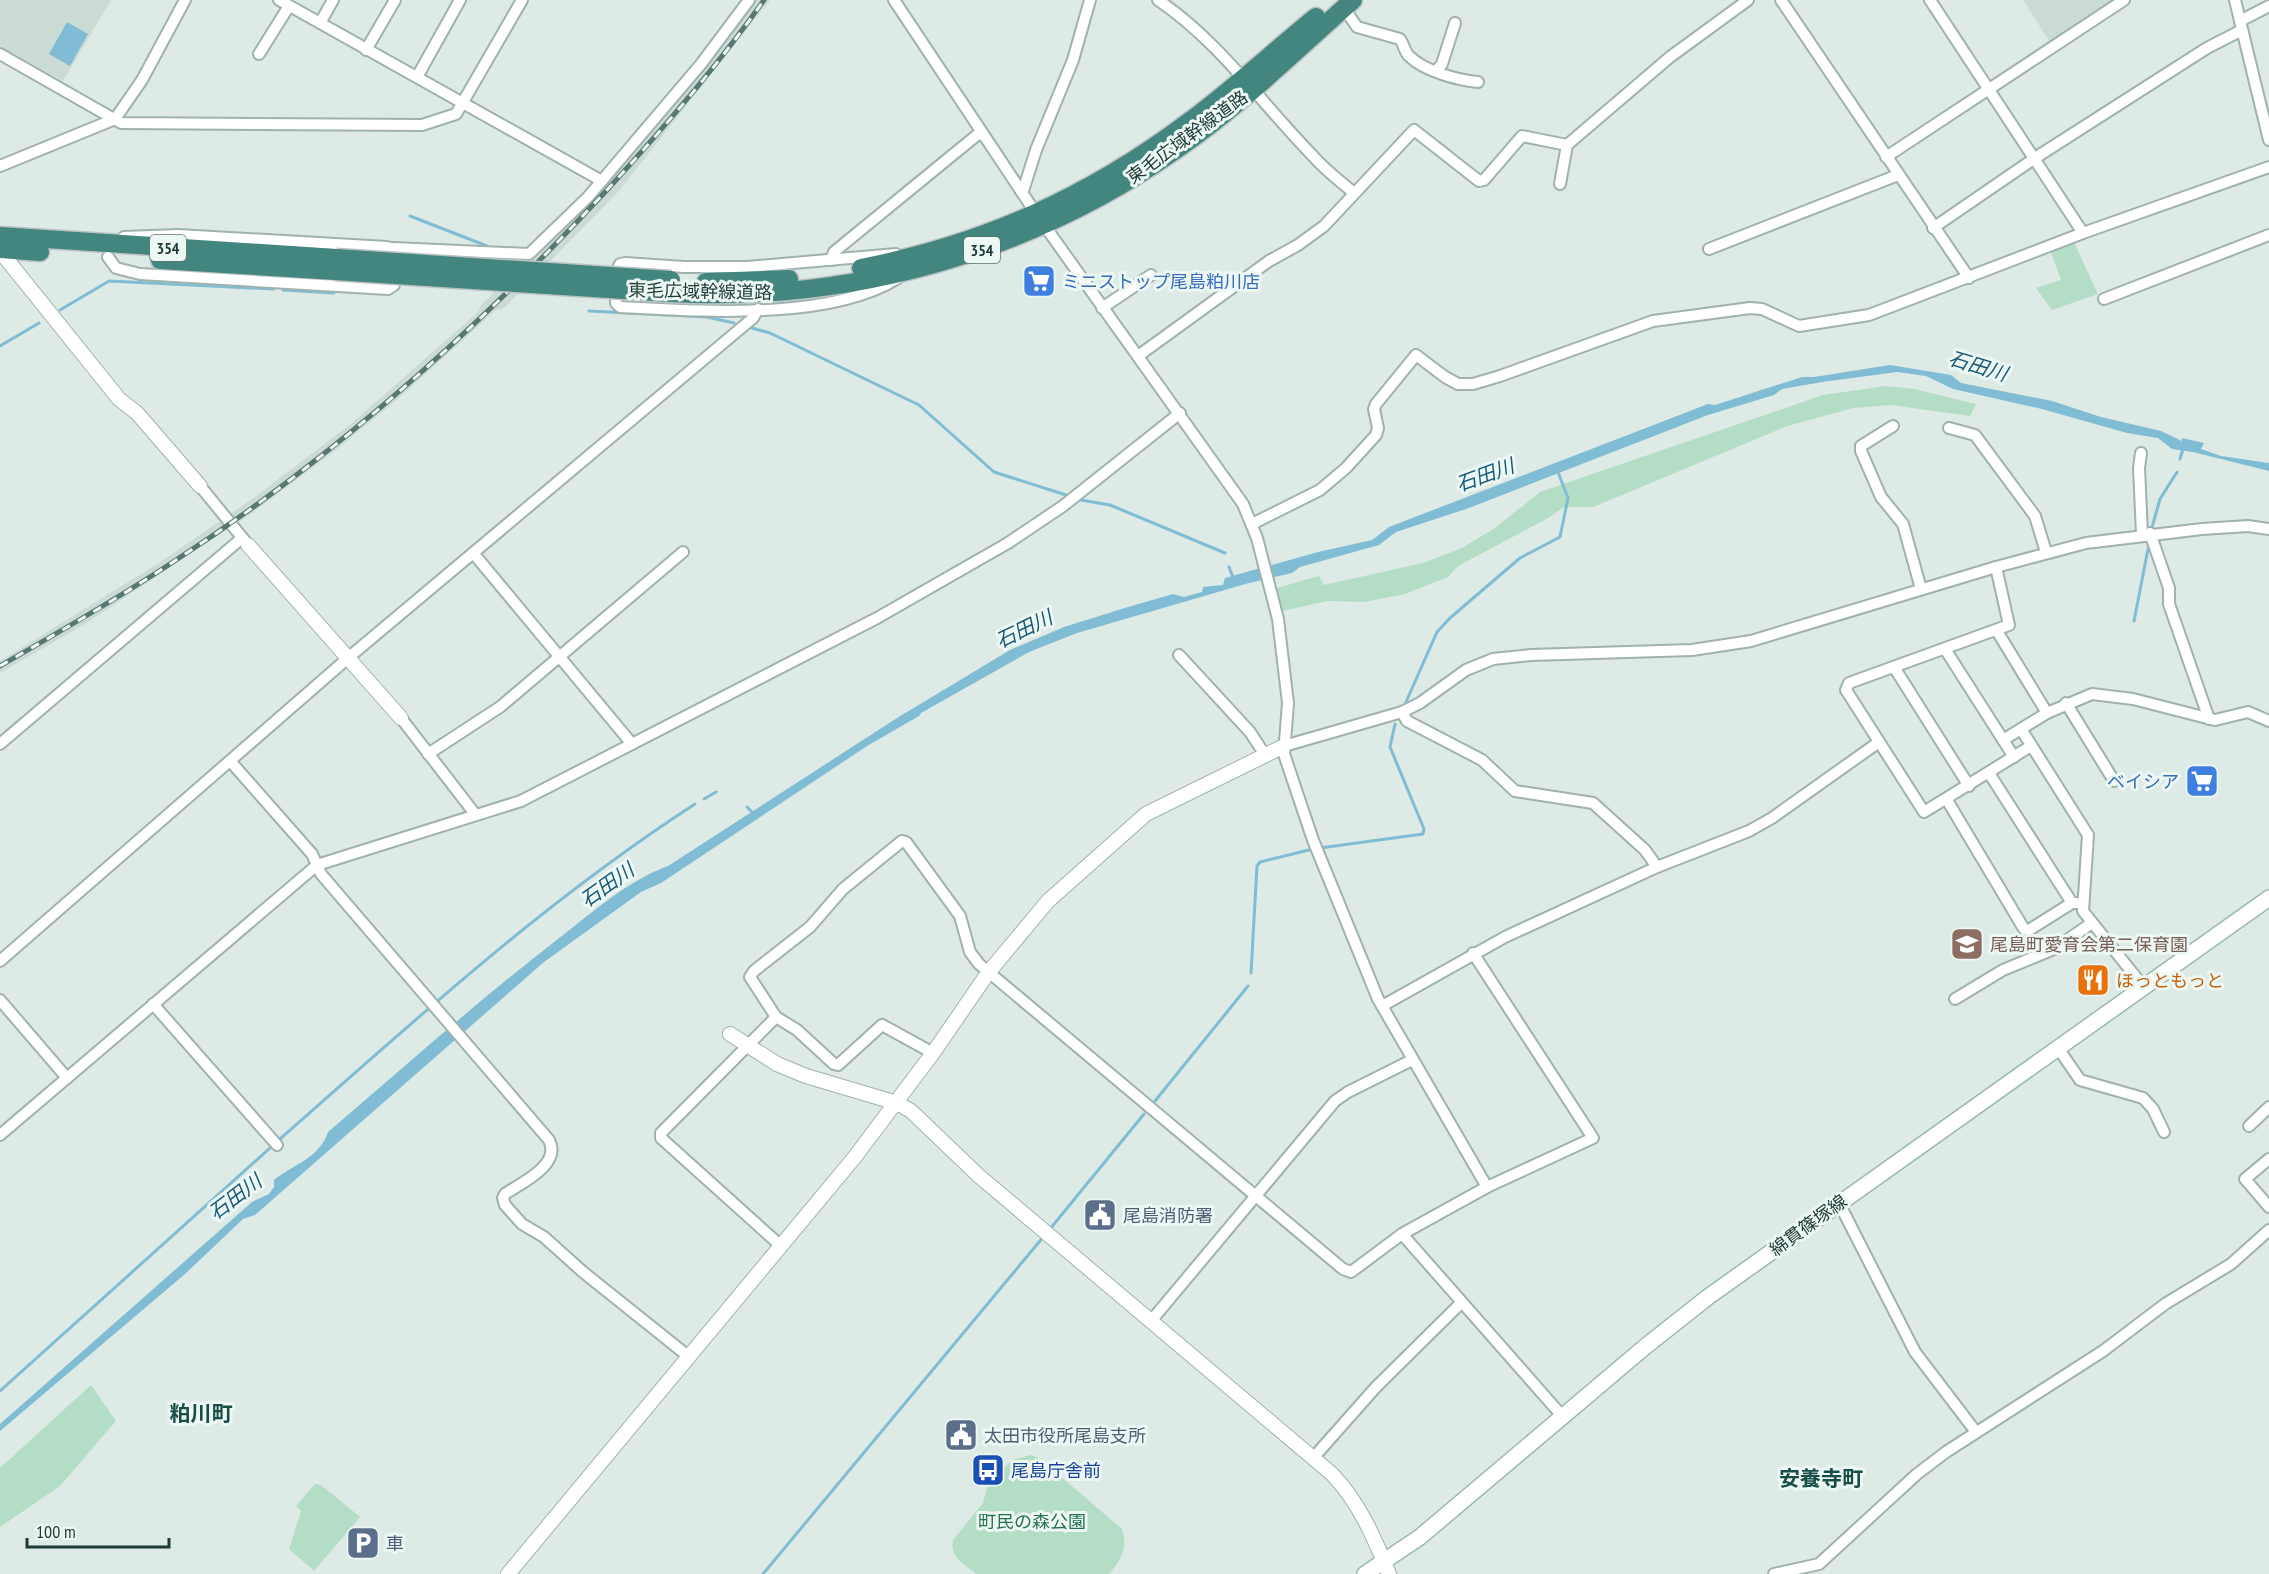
<svg xmlns="http://www.w3.org/2000/svg" width="2269" height="1574" font-family="'PT Sans Narrow','Noto Sans JP',sans-serif">
  <rect width="100%" height="100%" fill="#ddeae6"/>
  <!-- built -->
  <g fill="#cbdad5">
    <polygon points="0,0 111,0 63,81 0,46"/>
    <polygon points="754,0 770,0 618,192 504,308 496,310 399,398 336,450 252,513 85,624 0,673 0,661 159,563 255,497 352,423 478,312 481,305 569,222"/>
    <polygon points="2023,0 2121,0 2053,47"/>
  </g>
  <!-- green -->
  <g fill="#b4ddc5">
    <polygon points="2073,240 2098,294 2052,310 2036,288 2061,280 2050,250"/>
    <polygon points="1886,386 1914,389 1976,404 1970,416 1891,405 1853,408 1787,426 1593,507 1564,507 1550,517 1458,566 1448,577 1405,594 1364,602 1327,601 1283,611 1277,588 1319,576 1324,585 1423,563 1462,548 1495,528 1540,492 1823,395"/>
    <polygon points="91,1385 116,1421 60,1486 0,1527 0,1468"/>
    <path d="M1031 1455 1039 1458 1122 1529C1128 1548 1121 1560 1109 1574H976C965 1565 949 1556 953 1540L983 1503 987 1488 1000 1472 1012 1460Z"/>
    <polygon points="315,1484 321,1485 360,1517 314,1571 289,1549 301,1511 296,1506"/>
  </g>
  <!-- water -->
  <g fill="#80bcd4">
    <polygon points="67,22 88,34 70,66 49,54"/>
    <path d="M1890 365 1951 375 1961 383 2052 401 2101 417 2161 431 2182 441V438L2204 443 2201 449 2221 456 2269 463V471L2193 452 2172 449 2158 438 2127 433 2042 409 1953 389 1926 376 1897 372 1822 382 1782 389 1774 395 1708 415 1469 508 1396 532 1379 545 1300 567 1292 573 1249 583 1077 633 1029 652 921 713 919 716 867 746 661 883 641 892 544 962 255 1215 243 1219 185 1274 0 1431V1424L252 1202 269 1194 274 1187V1180C292 1165 320 1158 328 1132 404 1067 479 1000 558 939 593 912 627 881 668 866L897 718 1010 650 1064 627 1128 607 1173 594 1184 597 1202 592 1203 587 1223 585 1225 578 1318 552 1372 540 1389 527 1708 404 1715 405 1802 377H1814Z"/>
  </g>
  <g fill="none" stroke-linecap="round" stroke-linejoin="round">
    <!-- stream -->
    <g stroke="#80bcd4" stroke-width="3">
      <polyline points="410,216 487,246"/>
      <polyline points="283,290 334,293"/>
      <polyline points="60,310 109,281 274,289"/>
      <polyline points="589,311 707,317 734,323"/>
      <polyline points="752,328 770,333 919,405 994,472 1066,495"/>
      <polyline points="0,346 39,323"/>
      <polyline points="2180,459 2183,449"/>
      <polyline points="1081,500 1110,505 1225,553"/>
      <polyline points="2151,531 2160,499 2177,472"/>
      <polyline points="1229,567 1234,580"/>
      <polyline points="2134,621 2149,544"/>
      <polyline points="1406,702 1437,632 1450,618 1520,558 1560,537 1568,498 1558,472"/>
      <polyline points="704,799 716,792"/>
      <polyline points="747,807 754,814"/>
      <polyline points="1320,848 1423,834 1424,829 1390,747 1395,724"/>
      <polyline points="1251,973 1257,866 1260,862 1313,849"/>
      <polyline points="1155,1101 1248,986"/>
      <path d="M280 1139C414 1021 545 901 695 804"/>
      <polyline points="1050,1229 1144,1114"/>
      <polyline points="0,1391 270,1148"/>
      <polyline points="763,1574 1044,1236"/>
    </g>
    <!-- minor casing -->
    <g stroke="#a0b2ae" stroke-width="14">
      <g id="minor">
        <polyline points="279,0 602,181"/>
        <polyline points="894,0 1037,215 1243,504 1257,538 1278,619 1288,703 1284,754 1313,840 1378,999 1487,1187 1402,1234 1351,1272 1343,1269 979,964 970,952 960,916 906,842 902,841 843,889 810,927 754,971 750,977 776,1017 797,1030 834,1064 838,1065 882,1025 933,1053"/>
        <path d="M1158 0C1219 41 1262 104 1313 156 1325 170 1340 181 1354 193"/>
        <polyline points="1781,0 1969,278"/>
        <polyline points="1930,0 2083,233"/>
        <polyline points="2235,0 2269,140"/>
        <path d="M1344 8 1357 27 1400 39C1404 44 1404 51 1409 56 1424 71 1457 80 1478 82"/>
        <polyline points="2240,21 2269,6"/>
        <polyline points="320,23 333,0"/>
        <polyline points="366,50 395,0"/>
        <polyline points="0,54 121,123 422,125 456,114 522,0"/>
        <polyline points="259,54 289,6"/>
        <polyline points="1436,71 1442,64 1455,23"/>
        <polyline points="417,77 460,0"/>
        <polyline points="1886,157 2124,0"/>
        <polyline points="0,166 115,119 142,80 185,0"/>
        <polyline points="1560,184 1567,145 1670,57 1748,0"/>
        <polyline points="1021,191 1024,188 1036,150 1073,60 1090,0"/>
        <polyline points="1933,228 2035,158 2207,48 2242,30"/>
        <polyline points="393,248 529,254 588,197 701,64 749,0"/>
        <polyline points="1709,249 1898,175"/>
        <path d="M896 254 747 267H684L625 263 620 264 617 270 616 303 620 307C699 311 830 321 898 278"/>
        <polyline points="108,257 116,268 140,274 388,289 394,285 398,258 395,250 387,247 178,235 124,237"/>
        <polyline points="831,260 834,252 977,135 983,134"/>
        <polyline points="2104,299 2269,235"/>
        <polyline points="1102,308 1151,275"/>
        <polyline points="1138,356 1269,261 1298,245 1324,226 1414,130 1479,181 1484,180 1522,136 1567,145"/>
        <polyline points="1893,426 1861,446 1861,451 1881,497 1903,524 1921,589"/>
        <polyline points="1949,428 1975,435 2035,516 2046,552"/>
        <polyline points="2141,453 2139,468 2142,534"/>
        <polyline points="200,486 245,541"/>
        <polyline points="1252,524 1320,490 1346,468 1376,435 1378,428 1374,409 1376,404 1416,355 1445,377 1458,384 1473,384 1500,376 1653,321 1750,308 1762,309 1799,326 1869,315 2083,233 2269,167"/>
        <polyline points="2150,533 2169,588 2169,604 2209,719"/>
        <polyline points="474,554 632,744"/>
        <polyline points="1996,567 2009,625 1849,683 1846,690 1924,812 2031,746"/>
        <polyline points="1997,631 2047,713"/>
        <polyline points="1945,649 2014,757"/>
        <polyline points="1179,655 1250,732 1265,755"/>
        <polyline points="1894,667 1969,786"/>
        <polyline points="2066,703 2114,781"/>
        <polyline points="1402,712 1407,721 1482,760 1515,791 1593,803 1645,850 1657,867"/>
        <polyline points="401,718 475,814"/>
        <polyline points="2021,729 2088,835 2083,911 2143,986"/>
        <polyline points="2003,740 2047,713 2092,694 2133,699 2215,720 2248,712 2269,721"/>
        <polyline points="0,744 242,538"/>
        <polyline points="1284,746 1402,712 1420,703 1466,670 1493,659 1531,655 1692,650 1751,641 1996,567 2086,543 2202,529 2248,526 2269,529"/>
        <polyline points="428,754 500,707 683,552"/>
        <path d="M231 762 312 854 321 874 549 1140C562 1165 521 1183 505 1194L503 1198 505 1205 522 1224 544 1237 583 1272 688 1356"/>
        <polyline points="1989,773 2072,903"/>
        <polyline points="1947,800 2024,929 2029,930 2072,903 2083,903"/>
        <polyline points="1473,953 1593,1138 1487,1187"/>
        <polyline points="0,961 348,658 753,318 758,309"/>
        <polyline points="1955,999 2003,970 2054,949 2092,923"/>
        <polyline points="0,1000 67,1078"/>
        <polyline points="153,1004 277,1145"/>
        <polyline points="1382,1006 1505,937 1657,867 1749,831 1772,818 1879,742"/>
        <polyline points="776,1017 661,1133 661,1138 781,1246"/>
        <polyline points="2058,1048 2080,1080 2143,1098 2153,1109 2164,1132"/>
        <polyline points="2249,1126 2269,1107"/>
        <polyline points="0,1135 317,865 521,801 877,618 1008,543 1063,506 1180,413"/>
        <polyline points="2269,1159 2245,1179 2269,1207"/>
        <polyline points="1839,1203 1915,1352 1976,1432"/>
        <polyline points="1402,1234 1563,1417"/>
        <polyline points="1151,1321 1335,1101 1348,1092 1412,1060"/>
        <polyline points="1314,1457 1376,1387 1461,1303"/>
        <polyline points="1774,1574 1819,1564 1917,1474 1946,1452 2103,1351 2165,1304 2231,1264 2269,1230"/>
      </g>
    </g>
    <!-- tertiary casing -->
    <g stroke="#a0b2ae" stroke-width="16">
      <g id="tertiary">
        <polyline points="0,251 119,399 137,413 200,486"/>
        <polyline points="248,545 401,718"/>
        <path d="M730 1034 777 1064 806 1076 897 1103 911 1111 979 1176 1332 1474C1359 1502 1375 1539 1389 1574"/>
        <polyline points="508,1574 854,1158 933,1053 988,973 1048,901 1146,814 1284,746"/>
      </g>
    </g>
    <!-- secondary casing -->
    <g stroke="#9bb7b0" stroke-width="18">
      <polyline id="secondary" points="1365,1574 1420,1537 1646,1346 1708,1297 2269,898"/>
    </g>
    <!-- trunk casing -->
    <g stroke="#bcc4c3" stroke-width="21">
      <g id="trunk">
        <polyline points="0,236 336,258"/>
        <polyline points="0,249 40,252"/>
        <polyline points="160,260 335,271"/>
        <path d="M861 268C984 244 1089 197 1190 121 1233 89 1273 52 1316 17"/>
        <polyline points="706,282 789,279"/>
        <path d="M670 293C851 303 1032 252 1180 147 1242 104 1296 50 1353 0"/>
      </g>
    </g>
    <!-- minor -->
    <use href="#minor" stroke="#fff" stroke-width="10"/>
    <!-- tertiary -->
    <use href="#tertiary" stroke="#fff" stroke-width="14"/>
    <!-- secondary -->
    <use href="#secondary" stroke="#fff" stroke-width="15"/>
    <!-- trunk -->
    <use href="#trunk" stroke="#438680" stroke-width="18"/>
    <!-- rail casing -->
    <g stroke="#577772" stroke-width="5">
      <path id="rail" d="M0 666C59 632 119 598 176 560 335 457 478 329 607 190 662 130 717 67 764 0"/>
    </g>
    <!-- rail -->
    <use href="#rail" stroke="#edf7f3" stroke-width="3" stroke-dasharray="9" stroke-linecap="butt"/>
    <!-- trunk-bridge casing -->
    <g stroke="#bcc4c3" stroke-width="21" stroke-linecap="butt">
      <g id="trunk-bridge">
        <polyline points="336,258 671,280"/>
        <polyline points="335,271 670,293"/>
      </g>
    </g>
    <!-- trunk-bridge -->
    <use href="#trunk-bridge" stroke="#438680" stroke-width="18"/>
  </g>
  <!-- icons -->
  <defs>
    <g id="supermarket-square" transform="scale(1.725)"><rect x="-9" y="-9" width="18" height="18" rx="4" fill="#3f7fe0" stroke="#edf7f3"/><path d="M-6-5.5h2.5l.6 2H6L4.5 2H-2.5L-4.4-4H-6ZM-1.5 3.2a1.3 1.3 0 1 0 .1 0ZM3 3.2a1.3 1.3 0 1 0 .1 0Z" fill="#fff"/></g>
    <g id="school-square" transform="scale(1.725)"><rect x="-9" y="-9" width="18" height="18" rx="4" fill="#8d6e63" stroke="#edf7f3"/><path d="M0-5L7-2L0 1L-7-2ZM-4 1L0 2.5L4 1V4Q0 6-4 4Z" fill="#fff"/></g>
    <g id="restaurant-square" transform="scale(1.725)"><rect x="-9" y="-9" width="18" height="18" rx="4" fill="#e8710a" stroke="#edf7f3"/><path d="M-5-6h1v4h1v-4h1v4h1v-4h1v5L-1.5 .5V6h-2V.5L-5-1ZM5-6V6H3V1.5H1.5Q1.5-4 5-6Z" fill="#fff"/></g>
    <g id="civic-square" transform="scale(1.725)"><rect x="-9" y="-9" width="18" height="18" rx="4" fill="#5c6f8a" stroke="#edf7f3"/><path d="M-.6-6.5H3V-4.5H.6V-3L4-1V1h2V6H-6V1h2V-1L-.6-3ZM-1.2 2.5V6h2.4V2.5Z" fill="#fff"/></g>
    <g id="bus-square" transform="scale(1.725)"><rect x="-9" y="-9" width="18" height="18" rx="4" fill="#1a4fb4" stroke="#edf7f3"/><path d="M-5-6H5V4H4V6H2V4H-2V6H-4V4H-5ZM-3.5-4V0h7V-4ZM-3.5 1.2v1.5H-2V1.2ZM2 1.2v1.5H3.5V1.2Z" fill="#fff"/></g>
    <g id="parking-square" transform="scale(1.725)"><rect x="-9" y="-9" width="18" height="18" rx="4" fill="#5c6f8a" stroke="#edf7f3"/><path d="M-3.5-5.5H1a3.5 3.5 0 0 1 0 7H-1V5.5H-3.5ZM-1-3.4V-.6H.8a1.4 1.4 0 0 0 0-2.8Z" fill="#fff"/></g>
  </defs>
  <g fill-rule="evenodd">
    <use href="#supermarket-square" x="1039" y="281"/>
    <use href="#supermarket-square" x="2202" y="781"/>
    <use href="#school-square" x="1967" y="944"/>
    <use href="#restaurant-square" x="2093" y="980"/>
    <use href="#civic-square" x="1100" y="1215"/>
    <use href="#civic-square" x="961" y="1435"/>
    <use href="#bus-square" x="988" y="1470"/>
    <use href="#parking-square" x="363" y="1543"/>
  </g>
  <g text-anchor="middle" dominant-baseline="central" stroke-width="6" stroke-linejoin="round" paint-order="stroke">
    <!-- shield labels -->
    <g fill="#edf7f3" stroke="#5c736f" stroke-width="1.5">
      <rect x="150" y="235" width="36" height="26" rx="4.5"/>
      <rect x="964" y="237" width="36" height="26" rx="4.5"/>
    </g>
    <g font-size="16" font-weight="bold" fill="#1e3a37">
      <text x="168" y="248">354</text>
      <text x="982" y="250">354</text>
    </g>
    <!-- street labels -->
    <g font-size="18" fill="#1e3a37" stroke="#edf7f3">
      <text transform="translate(1187 137) rotate(-36)">東毛広域幹線道路</text>
      <text transform="translate(700 291) rotate(1)">東毛広域幹線道路</text>
      <text transform="translate(1808 1225) rotate(-36)">綿貫篠塚線</text>
    </g>
    <!-- shop labels -->
    <g font-size="18" fill="#366cbe" stroke="#edf7f3" text-anchor="start">
      <text x="1062" y="281">ミニストップ尾島粕川店</text>
      <text x="2179" y="781" text-anchor="end">ベイシア</text>
    </g>
    <!-- education labels -->
    <g font-size="18" fill="#785e54" stroke="#edf7f3" text-anchor="start">
      <text x="1990" y="944">尾島町愛育会第二保育園</text>
    </g>
    <!-- food labels -->
    <g font-size="18" fill="#c56008" stroke="#edf7f3" text-anchor="start">
      <text x="2116" y="980">ほっともっと</text>
    </g>
    <!-- service labels -->
    <g font-size="18" fill="#4e5e75" stroke="#edf7f3" text-anchor="start">
      <text x="1123" y="1215">尾島消防署</text>
      <text x="984" y="1435">太田市役所尾島支所</text>
      <text x="386" y="1543">車</text>
    </g>
    <!-- transit labels -->
    <g font-size="18" fill="#164399" stroke="#edf7f3" text-anchor="start">
      <text x="1011" y="1470">尾島庁舎前</text>
    </g>
    <!-- park labels -->
    <g font-size="18" fill="#25744e" stroke="#edf7f3">
      <text x="1032" y="1521">町民の森公園</text>
    </g>
    <!-- water labels -->
    <g font-size="20" font-style="italic" fill="#155b79" stroke="#edf7f3">
      <text transform="translate(1978 366) rotate(17)">石田川</text>
      <text transform="translate(1485 475) rotate(-20)">石田川</text>
      <text transform="translate(1024 629) rotate(-26)">石田川</text>
      <text transform="translate(607 885) rotate(-35)">石田川</text>
      <text transform="translate(235 1197) rotate(-37)">石田川</text>
    </g>
    <!-- quarter labels -->
    <g font-size="21" font-weight="bold" fill="#194d48" stroke="#edf7f3">
      <text x="201" y="1413">粕川町</text>
      <text x="1821" y="1478">安養寺町</text>
    </g>
  </g>
  <!-- scale -->
  <path d="M27 1538v9h142v-9" fill="none" stroke="#1e3a37" stroke-width="3"/>
  <text x="36" y="1538" font-size="18" fill="#1e3a37" stroke="#edf7f3" stroke-width="4.5" paint-order="stroke">100 m</text>
</svg>
